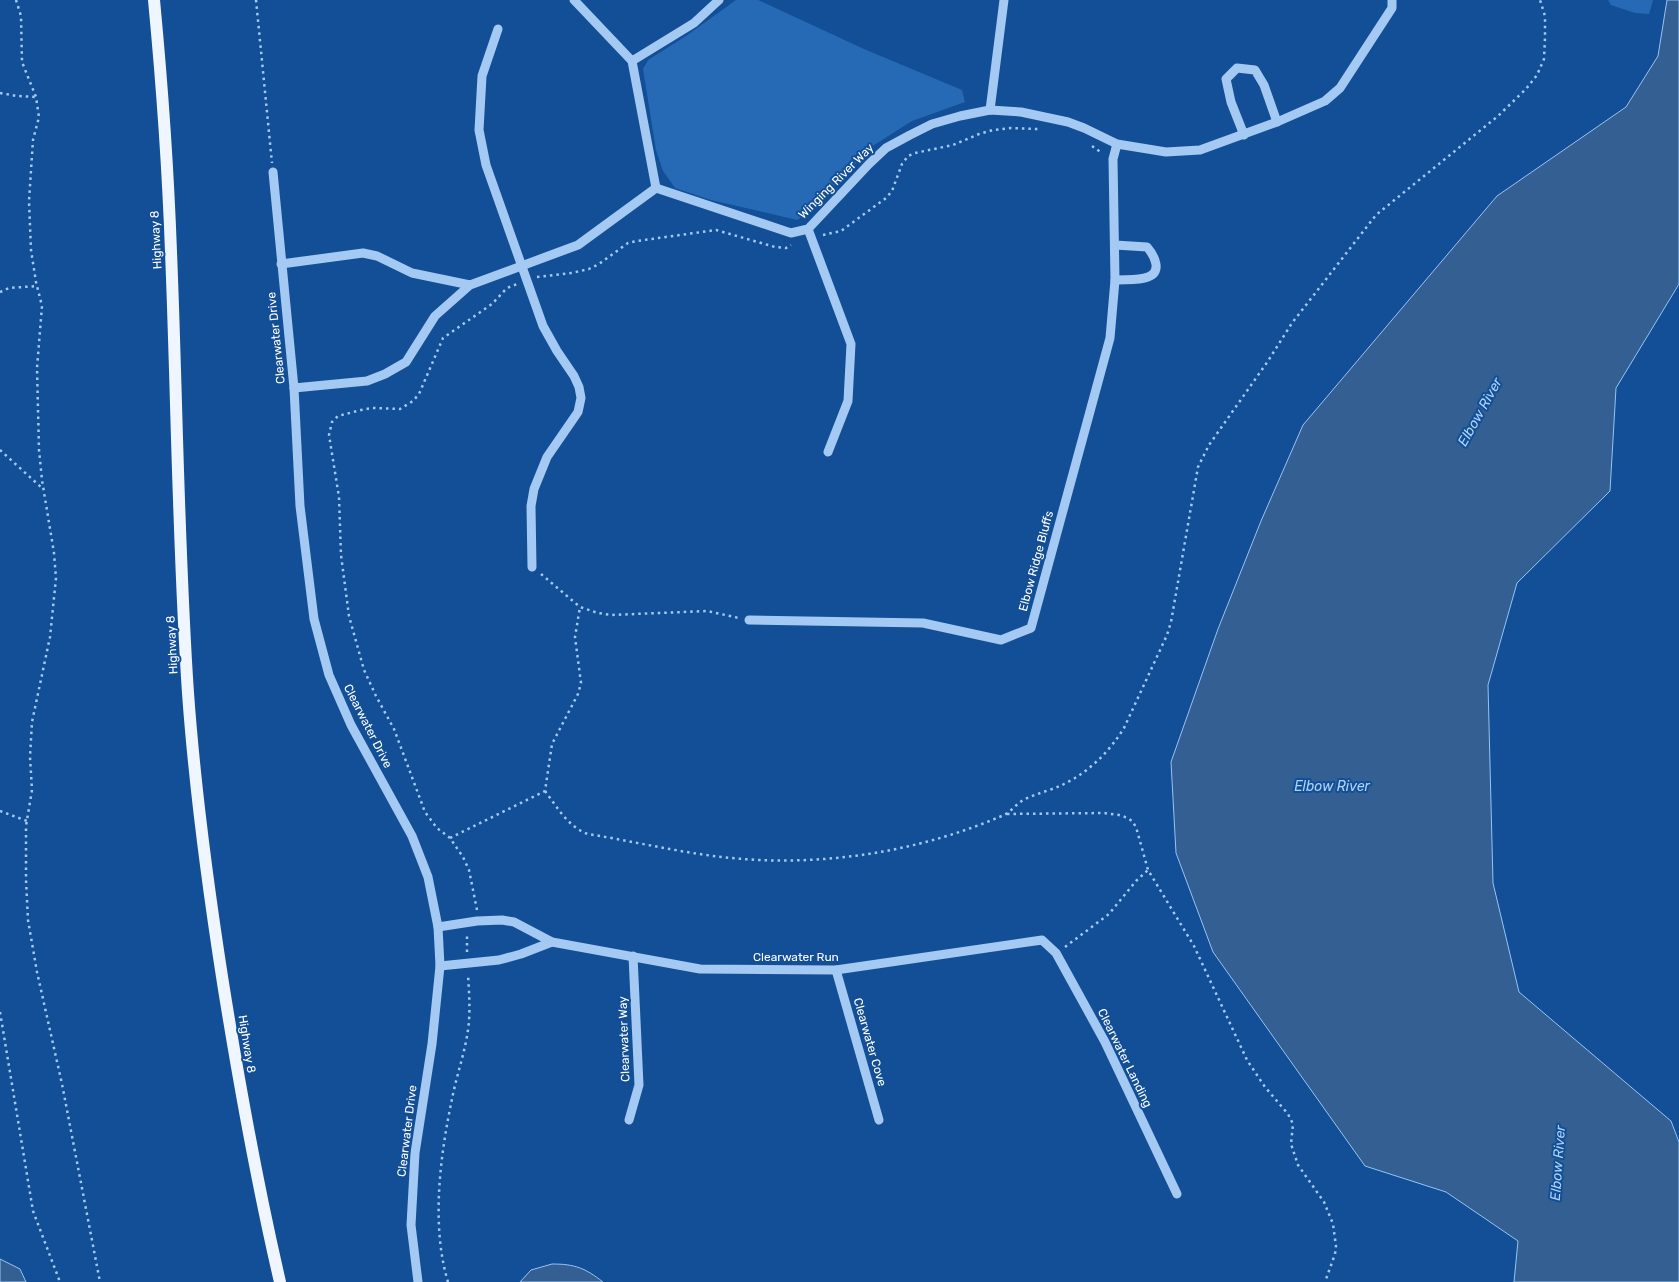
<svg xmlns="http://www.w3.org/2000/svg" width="1679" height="1282" font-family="Rubik,sans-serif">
  <rect width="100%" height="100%" fill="#134f96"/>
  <!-- green -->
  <g fill="#2669b5">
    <polygon points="736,0 758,0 864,49 962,90 965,102 912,121 871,147 809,213 797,220 711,200 675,188 663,171 656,150 643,69 648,60 686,36"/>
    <polygon points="1608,0 1653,0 1649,14 1635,13 1611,5"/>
  </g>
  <!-- water -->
  <g fill="#335f92" stroke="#96c4f5">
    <polygon points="1667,0 1679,0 1679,284 1616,388 1610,491 1517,583 1488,685 1493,883 1519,992 1671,1121 1679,1142 1679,1282 1514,1282 1518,1241 1446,1192 1365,1166 1213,952 1176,853 1171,762 1218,629 1261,521 1303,425 1497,196 1626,107 1658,56"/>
    <polygon points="0,1259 20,1269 26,1282 0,1282"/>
    <path d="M552 1264C575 1264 585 1268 603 1282H520L531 1270Z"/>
  </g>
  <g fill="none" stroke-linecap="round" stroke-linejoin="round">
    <!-- path -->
    <g stroke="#a4c9f2" stroke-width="2.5" stroke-dasharray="2.5 4" stroke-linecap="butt">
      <polyline points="16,0 21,16 22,62 36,97 39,117 33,140 29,201 31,250 36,282 42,306 37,368 39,450 42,480 54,553 56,578 50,637 32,722 30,757 32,790 26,826 26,880 28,920 37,972 62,1084 100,1282"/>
      <polyline points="256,0 272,163"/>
      <polyline points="0,93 17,96 36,97"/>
      <polyline points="1092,146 1102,153"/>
      <polyline points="823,235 841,231 886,198 892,191 902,164 908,156 915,153 953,145 979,134 993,130 1011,128 1038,129"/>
      <polyline points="537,277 572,273 589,269 599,264 628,243 637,241 716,230 775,247 786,248 791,245"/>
      <polyline points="0,292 9,288 37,286"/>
      <polyline points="0,450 42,488"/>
      <polyline points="541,574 580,607 598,613 611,615 707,611 739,618"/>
      <path d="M545 791C557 807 568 827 588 834 632 841 677 852 722 857 817 868 916 853 1004 815 1012 811 1017 803 1025 799 1038 793 1052 790 1064 784 1090 771 1109 752 1124 728L1167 635 1171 622 1198 467 1209 445 1268 361 1292 323 1376 215 1498 116 1526 89 1537 75 1544 59 1545 38V16L1540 0"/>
      <polyline points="0,811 27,821"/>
      <polyline points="1007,814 1104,813 1119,815 1128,818 1132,821 1136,827 1148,870 1194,946 1247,1060 1265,1087 1288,1114 1293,1124 1291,1144 1298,1165 1324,1202 1333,1224 1336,1246 1335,1254 1325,1282"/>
      <polyline points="450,838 545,791 552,744 578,694 581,683 575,637 580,607"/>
      <polyline points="477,910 469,870 463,857 450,838 437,828 425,812 394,729 376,696 364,670 349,616 341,555 339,497 329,435 332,422 338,416 361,410 372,408 400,409 413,401 419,394 443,338 492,304 507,288 517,284"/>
      <polyline points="1065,947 1109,914 1136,881 1148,870"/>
      <polyline points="467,952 467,935"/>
      <polyline points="0,1012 33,1211 60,1282"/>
      <path d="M448 1282C431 1226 440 1156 452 1099 457 1073 467 1047 469 1021 470 1005 469 990 468 975"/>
    </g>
    <!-- minor -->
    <g stroke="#a4c9f2" stroke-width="9">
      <polyline points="574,0 632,61 656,188"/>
      <polyline points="498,29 482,76 479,130 486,165 543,326 557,351 574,376 579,387 581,398 578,412 547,457 534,489 531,506 532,567"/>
      <polyline points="632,61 694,23 719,0"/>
      <polyline points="990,110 1004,0"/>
      <polyline points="1244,135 1231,102 1226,79 1237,68 1255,70 1264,85 1277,122"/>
      <polyline points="273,172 294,388 300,506 314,619 329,675 351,725 412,836 428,877 438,927 440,966 432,1044 415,1153 411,1225 418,1282"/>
      <polyline points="656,188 791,233 808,229 869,164 886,148 910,135 932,124 960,116 990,110 1021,112 1068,122 1084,128 1117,144 1166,152 1200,150 1277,122 1325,101 1340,88 1392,8 1392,0"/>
      <polyline points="808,229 851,344 848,401 828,452"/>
      <path d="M1115 245 1147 247C1154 255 1163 272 1148 277 1138 281 1125 279 1115 280"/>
      <polyline points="281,264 363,253 377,256 412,273 470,285"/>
      <polyline points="294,388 367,381 385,374 406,362 435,316 470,285 578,245 656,188"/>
      <polyline points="749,620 923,623 1001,640 1031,628 1110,338 1115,280 1113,159 1117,144"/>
      <polyline points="438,927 477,921 502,920 514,922 552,942 700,969 836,970 1042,940 1056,953 1105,1042 1177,1194"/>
      <polyline points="440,966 499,960 521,954 552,942"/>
      <polyline points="836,970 879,1120"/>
      <polyline points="629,1120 639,1085 633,956"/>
    </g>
    <!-- major -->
    <path stroke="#eff6ff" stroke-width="12" d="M154 0C162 84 168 168 171 252 177 399 178 546 188 693 195 790 208 887 223 983 239 1083 257 1183 280 1282"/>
  </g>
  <g text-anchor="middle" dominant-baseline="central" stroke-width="4" stroke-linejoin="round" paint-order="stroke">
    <!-- street labels -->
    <g font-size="12" fill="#fff" stroke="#134f96">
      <text transform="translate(836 181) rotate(-45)">Winging River Way</text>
      <text transform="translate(156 240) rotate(-93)">Highway 8</text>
      <text transform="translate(276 338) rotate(-96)">Clearwater Drive</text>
      <text transform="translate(1036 561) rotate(-75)">Elbow Ridge Bluffs</text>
      <text transform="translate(172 645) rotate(-93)">Highway 8</text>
      <text transform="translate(368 726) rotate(63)">Clearwater Drive</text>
      <text x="796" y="957">Clearwater Run</text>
      <text transform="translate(624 1039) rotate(-92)">Clearwater Way</text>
      <text transform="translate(870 1042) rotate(74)">Clearwater Cove</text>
      <text transform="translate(247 1044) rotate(81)">Highway 8</text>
      <text transform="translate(1125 1058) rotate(64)">Clearwater Landing</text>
      <text transform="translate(407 1131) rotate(-83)">Clearwater Drive</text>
    </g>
    <!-- water labels -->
    <g font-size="14" font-style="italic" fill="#b0d3f9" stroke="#134f96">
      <text transform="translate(1480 412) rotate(-61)">Elbow River</text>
      <text x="1332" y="786">Elbow River</text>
      <text transform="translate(1558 1163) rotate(-86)">Elbow River</text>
    </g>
  </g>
</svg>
